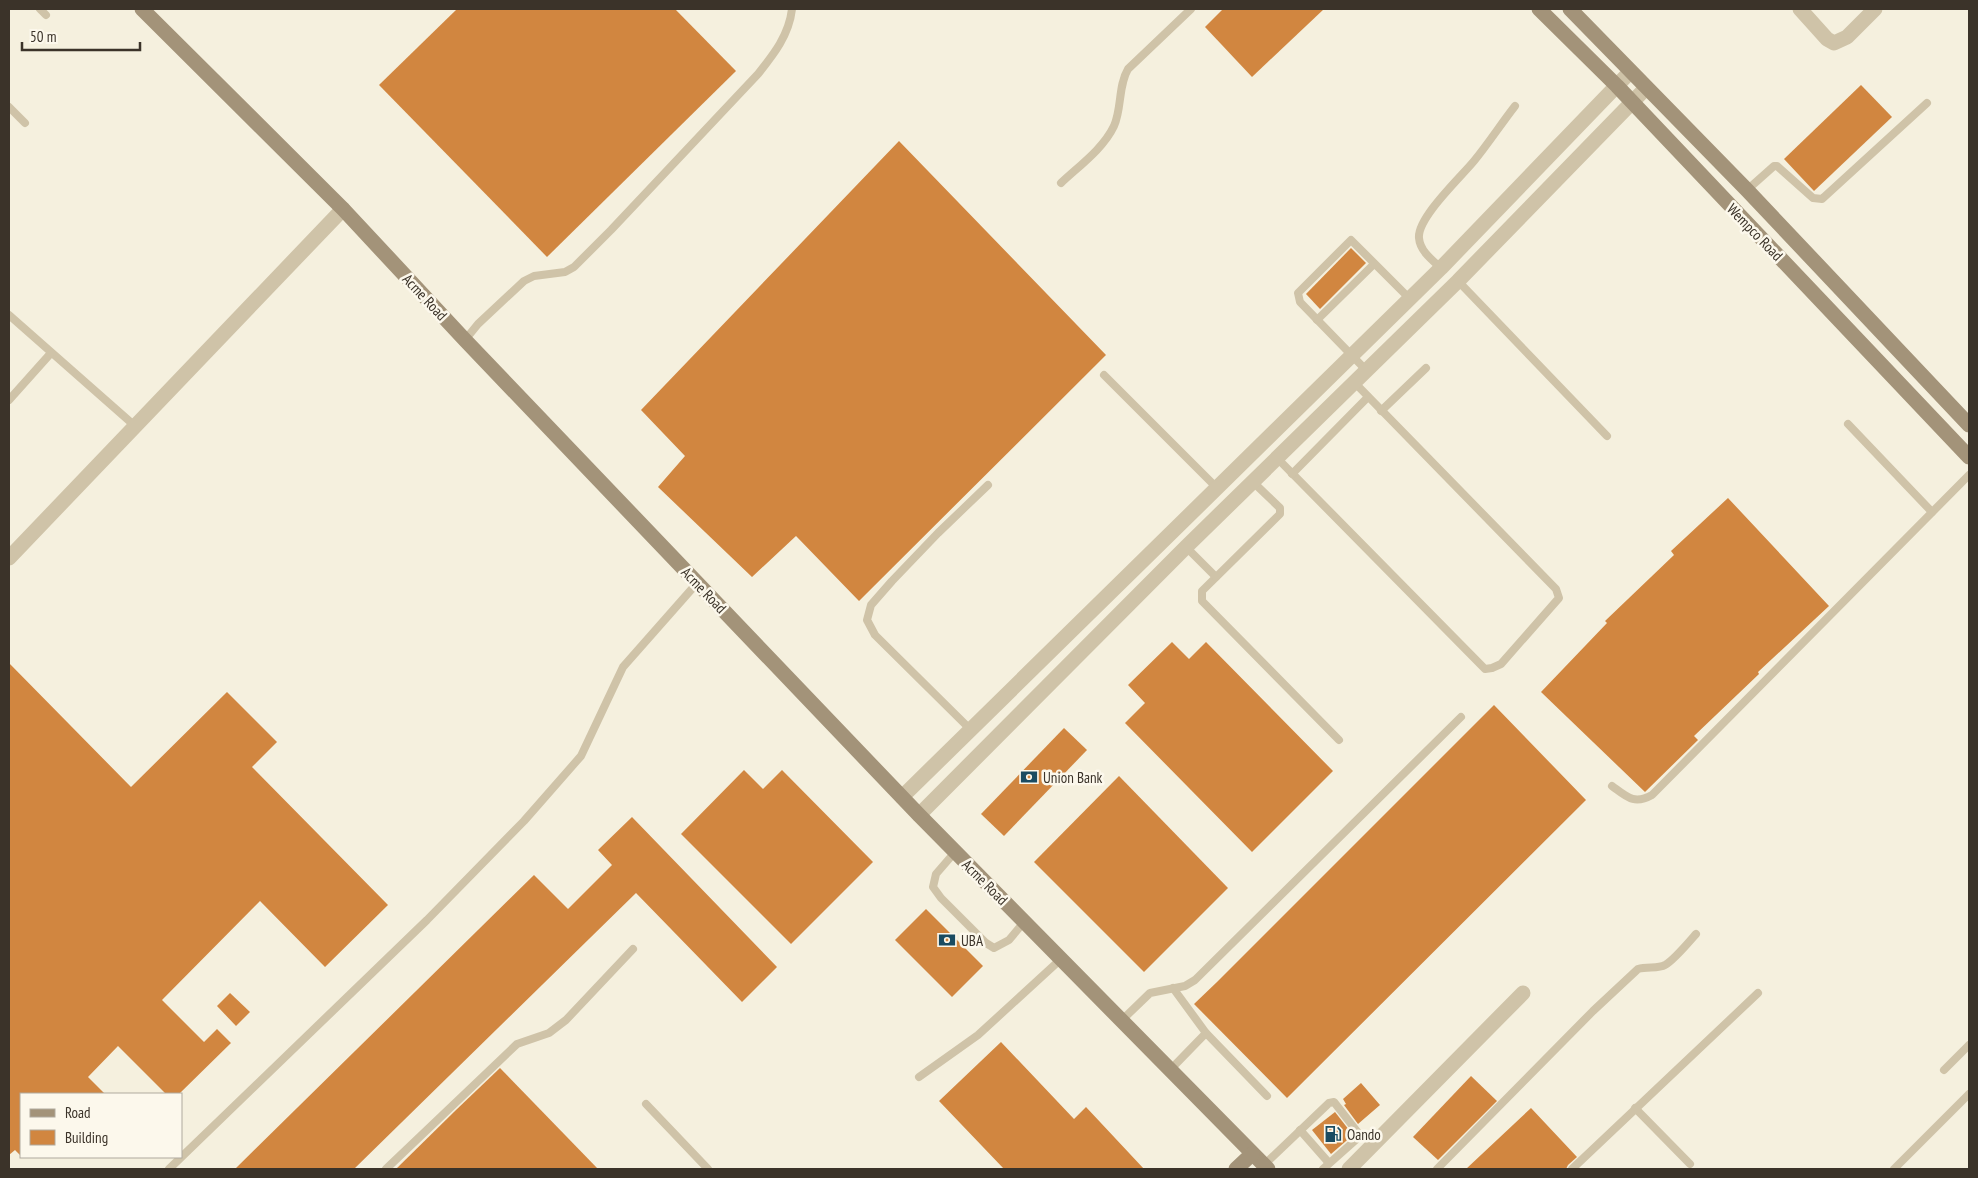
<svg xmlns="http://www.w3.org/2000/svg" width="1978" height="1178" font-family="'PT Sans Narrow',sans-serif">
  <rect width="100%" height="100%" fill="#f5f0de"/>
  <!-- building -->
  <g fill="#d18640">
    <polygon points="457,9 675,9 736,71 547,257 379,85"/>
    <polygon points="1223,9 1324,9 1252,77 1205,27"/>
    <polygon points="1861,85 1892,117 1814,191 1784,159"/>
    <polygon points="899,141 1106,355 859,601 796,536 752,577 658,487 685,456 641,410"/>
    <polygon points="1351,248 1366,263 1320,309 1306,294"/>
    <polygon points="1728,498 1829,606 1758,672 1759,674 1694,736 1698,740 1645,792 1541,692 1607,623 1605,621 1674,555 1671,551"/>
    <polygon points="1172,642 1189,659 1206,642 1333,771 1252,852 1125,723 1145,703 1128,685"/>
    <polygon points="9,663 131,787 227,692 277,742 252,767 388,905 325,967 260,901 162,1000 204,1042 217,1029 231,1043 179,1094 166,1094 118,1046 88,1077 105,1094 21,1094 21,1156 15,1150 9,1155"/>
    <polygon points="1494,705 1586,800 1287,1098 1194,1004 1217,982"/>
    <polygon points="1064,728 1087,750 1004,836 981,814"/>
    <polygon points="744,770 763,789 782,770 873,862 791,944 681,834"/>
    <polygon points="1119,776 1228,888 1144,972 1034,862"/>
    <polygon points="632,817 777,967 742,1002 636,893 354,1169 235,1169 534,875 568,909 612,865 598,850"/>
    <polygon points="926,909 983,966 952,997 895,940"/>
    <polygon points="230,993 250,1012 236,1026 217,1006"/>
    <polygon points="1001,1042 1074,1119 1086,1107 1144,1169 1004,1169 939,1101"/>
    <polygon points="500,1068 598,1169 396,1169 456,1110"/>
    <polygon points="1471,1076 1497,1101 1438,1160 1413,1137"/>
    <polygon points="1361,1083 1380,1105 1358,1124 1344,1105 1346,1104 1343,1099"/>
    <polygon points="1531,1108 1577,1157 1568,1165 1566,1169 1466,1169"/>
    <polygon points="1335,1112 1353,1135 1331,1154 1312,1130"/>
  </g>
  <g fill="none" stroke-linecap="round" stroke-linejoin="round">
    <!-- lane -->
    <g stroke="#cfc3a8" stroke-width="8">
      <polyline points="40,9 46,15"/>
      <polyline points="9,107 25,123"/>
      <path d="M1061 183C1079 166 1103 149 1114 126 1122 108 1118 86 1128 69L1191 9"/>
      <polyline points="1747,190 1774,166 1777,166 1813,198 1822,199 1927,103"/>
      <path d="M1441 268C1432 260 1420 251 1419 238 1417 218 1460 178 1474 161 1488 144 1501 124 1515 106"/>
      <polyline points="1458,281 1607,436"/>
      <polyline points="9,315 135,426"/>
      <polyline points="1317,320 1374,264"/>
      <path d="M465 340 478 324 524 281 534 276 565 272 574 267 611 230 758 74C774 54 789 35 792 9"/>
      <polyline points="1365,369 1300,302 1298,293 1351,240 1410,299"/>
      <polyline points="1104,375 1217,488"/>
      <polyline points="9,400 51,353"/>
      <polyline points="1381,411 1426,368"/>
      <polyline points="1848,424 1932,512"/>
      <polyline points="1277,458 1485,669 1492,668 1501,664 1559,598 1556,589 1353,381"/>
      <polyline points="1292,474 1368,397"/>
      <polyline points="1253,482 1280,508 1280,514 1202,591 1202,601 1339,740"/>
      <polyline points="1186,547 1216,577"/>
      <polyline points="971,730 875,635 867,620 871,605 892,581 938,533 988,485"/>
      <path d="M1612 786C1627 797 1634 805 1652 795L1969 475"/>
      <polyline points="955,852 936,874 933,887 941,898 986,943 994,948 1009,940 1024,922"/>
      <polyline points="1173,988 1206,1033 1267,1096"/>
      <polyline points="1121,1021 1150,993 1185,986 1195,980 1461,717"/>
      <polyline points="1170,1070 1206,1033"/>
      <polyline points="1944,1070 1969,1045"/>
      <polyline points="919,1077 978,1035 1061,959"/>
      <polyline points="646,1104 708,1169"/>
      <polyline points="1635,1108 1690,1164"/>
      <polyline points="1300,1130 1329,1163"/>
      <polyline points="1264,1165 1329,1103 1334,1102 1359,1134 1359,1137 1323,1169"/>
      <polyline points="169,1169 427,920 524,821 581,756 623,667 698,582"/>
      <polyline points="386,1169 517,1044 549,1033 566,1020 633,949"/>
      <path d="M1437 1169 1593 1011 1638 969C1647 966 1658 969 1665 965 1673 961 1689 942 1696 934"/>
      <polyline points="1572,1169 1758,993"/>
      <polyline points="1894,1169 1969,1094"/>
    </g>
    <!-- street -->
    <g stroke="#cfc3a8" stroke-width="15">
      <polyline points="1800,9 1827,39 1834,43 1847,37 1875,9"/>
      <polyline points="9,558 343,209"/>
      <polyline points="902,797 1441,268 1630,72"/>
      <polyline points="919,815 1186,547 1458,281 1646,88"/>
      <polyline points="1349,1169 1523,993"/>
    </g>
    <!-- secondary -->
    <g stroke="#a39379" stroke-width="15">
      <polyline points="142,9 343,209 465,340 919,815 1268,1169"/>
      <polyline points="1539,9 1617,86 1969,457"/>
      <polyline points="1570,9 1747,190 1969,425"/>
      <polyline points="1236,1169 1252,1154"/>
    </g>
  </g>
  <!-- icons -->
  <defs>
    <g id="bank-bare" transform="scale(1.35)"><path d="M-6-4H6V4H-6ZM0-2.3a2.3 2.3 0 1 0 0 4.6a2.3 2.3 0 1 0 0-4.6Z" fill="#1a4b61" stroke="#fcf8ec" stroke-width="2.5" paint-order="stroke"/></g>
    <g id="fuel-bare" transform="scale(1.35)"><path d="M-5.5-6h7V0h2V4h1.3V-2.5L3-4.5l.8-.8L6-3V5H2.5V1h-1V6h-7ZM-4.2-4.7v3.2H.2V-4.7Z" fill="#1a4b61" stroke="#fcf8ec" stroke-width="2.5" paint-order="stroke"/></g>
  </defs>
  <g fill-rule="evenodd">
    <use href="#bank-bare" x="1029" y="777"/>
    <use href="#bank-bare" x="947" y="940"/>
    <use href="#fuel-bare" x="1333" y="1134"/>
  </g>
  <g text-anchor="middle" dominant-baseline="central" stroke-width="5" stroke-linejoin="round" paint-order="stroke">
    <!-- street labels -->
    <g font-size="15" fill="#3b3329" stroke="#fcf8ec">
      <text transform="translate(1755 232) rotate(46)">Wempco Road</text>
      <text transform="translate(425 297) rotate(47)">Acme Road</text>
      <text transform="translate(704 590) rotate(46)">Acme Road</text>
      <text transform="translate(985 882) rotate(45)">Acme Road</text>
    </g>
    <!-- poi labels -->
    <g font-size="15" fill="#3b3329" stroke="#fcf8ec" text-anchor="start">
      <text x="1043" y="777">Union Bank</text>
      <text x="961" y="940">UBA</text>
      <text x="1347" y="1134">Oando</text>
    </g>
  </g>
  <!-- border -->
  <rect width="1978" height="1178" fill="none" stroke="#3b3329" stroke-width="20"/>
  <!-- legend -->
  <rect x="20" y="1093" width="162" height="65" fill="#fcf8ec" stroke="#afa99e"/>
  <rect x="30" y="1109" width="25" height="8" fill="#a39379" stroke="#afa99e"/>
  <text x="65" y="1118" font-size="15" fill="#3b3329">Road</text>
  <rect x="30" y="1130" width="25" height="15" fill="#d18640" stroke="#afa99e"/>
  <text x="65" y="1143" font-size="15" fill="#3b3329">Building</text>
  <!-- scale -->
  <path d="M22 42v8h118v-8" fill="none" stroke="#3b3329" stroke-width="2.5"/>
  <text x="30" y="42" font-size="15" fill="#3b3329" stroke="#fcf8ec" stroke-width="4" paint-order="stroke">50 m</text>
</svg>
